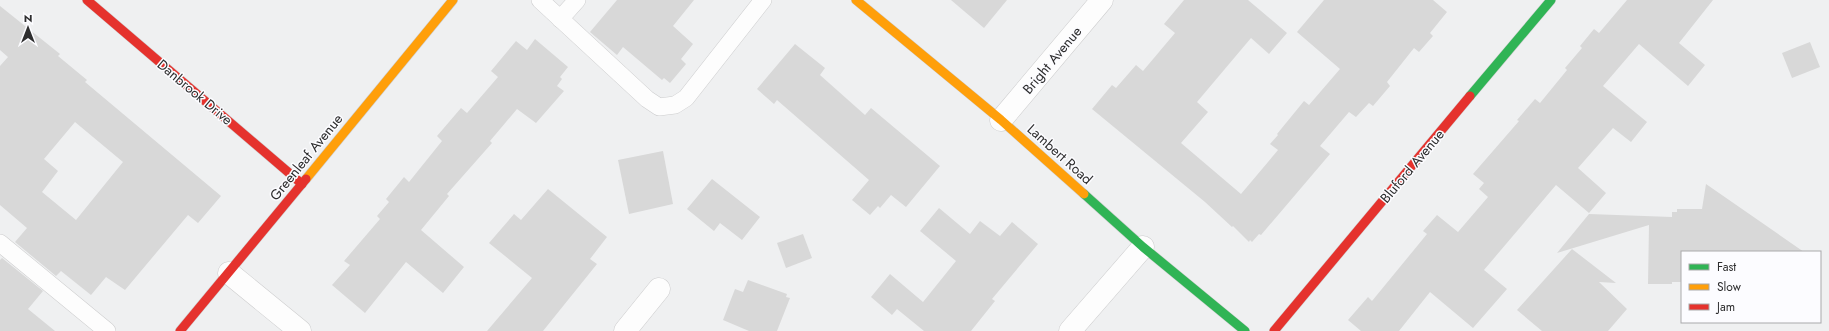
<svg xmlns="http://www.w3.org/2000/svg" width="1829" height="331" font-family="Jost,sans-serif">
  <rect width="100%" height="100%" fill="#eff0f1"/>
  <!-- building -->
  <g fill="#d8d8d8" fill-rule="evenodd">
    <polygon points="617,0 694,0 673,26 693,44 681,59 686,64 670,83 664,78 662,80 623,47 617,55 590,32"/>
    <polygon points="951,0 1007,0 984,28"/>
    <polygon points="1184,0 1248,0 1287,33 1269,54 1251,38 1197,102 1208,112 1181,143 1241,194 1278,150 1270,144 1278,135 1277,134 1304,101 1309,105 1340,69 1297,32 1324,0 1433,0 1447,12 1430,33 1433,36 1419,52 1414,48 1387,82 1390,86 1373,106 1369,103 1356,117 1349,112 1320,146 1330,154 1261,235 1259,234 1252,242 1250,240 1249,242 1233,226 1232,227 1205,202 1092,109 1112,85 1116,88 1136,65 1143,71 1175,33 1164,24"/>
    <polygon points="1627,0 1713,0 1679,43 1705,65 1688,86 1639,44 1603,86 1647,122 1631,142 1613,128 1578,168 1606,193 1589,213 1556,185 1484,270 1507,289 1473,328 1430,292 1399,331 1361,331 1348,320 1368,297 1372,301 1427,234 1423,231 1437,215 1458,232 1488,197 1479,189 1484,183 1473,174 1519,121 1517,120 1535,99 1540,103 1567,70 1565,68 1582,48 1580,46 1594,29 1599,33"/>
    <path d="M0 6 60 54 58 56 87 80 85 82 221 196 198 223 188 215 125 290 106 277 91 295 61 271 56 276 15 242 27 228 0 205V66L8 57 0 50ZM75 122 123 162 76 220 42 192 58 171 44 159Z"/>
    <polygon points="535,39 568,67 560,77 562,79 557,86 564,91 536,123 517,109 490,141 492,143 447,194 449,196 421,230 464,267 443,293 406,262 365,313 332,285 350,265 344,261 380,219 377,216 389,202 386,199 404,177 409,182 442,141 437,136 461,108 467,113 498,77 491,71 516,41 527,50"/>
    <polygon points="1810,42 1820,67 1792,78 1782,53"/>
    <polygon points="795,44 825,68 820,75 865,115 871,108 940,166 906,207 891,195 880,208 878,206 870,215 852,200 869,180 777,100 774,104 757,89"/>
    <polygon points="663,151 673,204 629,214 618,160"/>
    <polygon points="712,179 760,217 742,240 720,223 714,231 687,209"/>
    <polygon points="1706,184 1804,252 1682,252 1681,282 1672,282 1672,284 1648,284 1649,225 1557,253 1589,214 1672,217 1672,212 1677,212 1677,209 1702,209"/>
    <polygon points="548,189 607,237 590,259 597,264 543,331 487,331 532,278 489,243 514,214 521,220"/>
    <polygon points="939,208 970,234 980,221 1000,236 1012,222 1038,244 992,299 995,301 971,331 924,331 897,309 892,315 871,297 890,274 923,302 956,261 920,231"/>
    <polygon points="803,234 812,258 786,268 777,243"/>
    <polygon points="1572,249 1616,283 1599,282 1627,309 1608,331 1542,331 1517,310"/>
    <polygon points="2,258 43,291 28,309 55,331 0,331 0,260"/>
    <polygon points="748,280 787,294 786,297 790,298 777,331 749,331 723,320 735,289 743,292"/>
  </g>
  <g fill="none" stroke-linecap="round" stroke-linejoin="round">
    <!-- lane casing -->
    <g stroke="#cdcdce" stroke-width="18">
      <g id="lane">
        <polyline points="540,0 647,99 659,107 675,105 686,98 763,0"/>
        <polyline points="560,19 577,0"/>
        <polyline points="0,243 107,331"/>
      </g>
    </g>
    <!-- street casing -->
    <g stroke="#cdcdce" stroke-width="23">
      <g id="street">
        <polyline points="1001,120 1102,0"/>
        <polyline points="229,273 300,331"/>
        <polyline points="625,331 659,289"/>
        <polyline points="1070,331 1143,247"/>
      </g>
    </g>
    <!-- fast casing -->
    <g stroke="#cdcdce" stroke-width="10">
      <g id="fast">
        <polyline points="1470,96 1551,0"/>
        <polyline points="1084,194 1143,247 1245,331"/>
      </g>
    </g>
    <!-- slow casing -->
    <g stroke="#cdcdce" stroke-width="10">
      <g id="slow">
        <polyline points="856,0 1001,120 1084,194"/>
        <polyline points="306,179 453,0"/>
      </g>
    </g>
    <!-- jam casing -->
    <g stroke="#cdcdce" stroke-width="10">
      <g id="jam">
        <polyline points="87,0 302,184"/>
        <polyline points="180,331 306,179"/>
        <polyline points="1274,331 1470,96"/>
      </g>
    </g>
    <!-- lane -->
    <use href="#lane" stroke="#fdfdfd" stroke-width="17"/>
    <!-- street -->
    <use href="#street" stroke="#fdfdfd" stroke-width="22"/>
    <!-- fast -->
    <use href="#fast" stroke="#30b455" stroke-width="9"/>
    <!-- slow -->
    <use href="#slow" stroke="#ff9f0a" stroke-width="9"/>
    <!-- jam -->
    <use href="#jam" stroke="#e5322d" stroke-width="9"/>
  </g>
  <g text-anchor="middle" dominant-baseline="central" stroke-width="3" stroke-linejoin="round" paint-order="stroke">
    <!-- street labels -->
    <g font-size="14" fill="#2d2d2e" stroke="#fcfcff">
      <text transform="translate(1052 60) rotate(-50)">Bright Avenue</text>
      <text transform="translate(195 92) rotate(40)">Danbrook Drive</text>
      <text transform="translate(1060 154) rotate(42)">Lambert Road</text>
      <text transform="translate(306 157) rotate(-51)">Greenleaf Avenue</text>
      <text transform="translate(1412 166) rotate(-50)">Bluford Avenue</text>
    </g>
  </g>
  <!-- legend -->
  <rect x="1681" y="251" width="140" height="72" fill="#fcfcff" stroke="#a9a9ab"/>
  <rect x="1689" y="264" width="20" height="6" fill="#30b455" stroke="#a9a9ab"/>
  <text x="1717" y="271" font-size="12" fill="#2d2d2e">Fast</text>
  <rect x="1689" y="284" width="20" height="6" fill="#ff9f0a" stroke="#a9a9ab"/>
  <text x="1717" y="291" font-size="12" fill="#2d2d2e">Slow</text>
  <rect x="1689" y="304" width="20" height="6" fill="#e5322d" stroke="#a9a9ab"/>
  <text x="1717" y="311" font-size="12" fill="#2d2d2e">Jam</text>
  <!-- north arrow -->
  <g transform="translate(28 28)" stroke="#fcfcff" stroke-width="3" paint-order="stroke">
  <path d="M0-3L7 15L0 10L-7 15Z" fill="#2d2d2e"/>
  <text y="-6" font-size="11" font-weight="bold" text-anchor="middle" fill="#2d2d2e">N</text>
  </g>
</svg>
